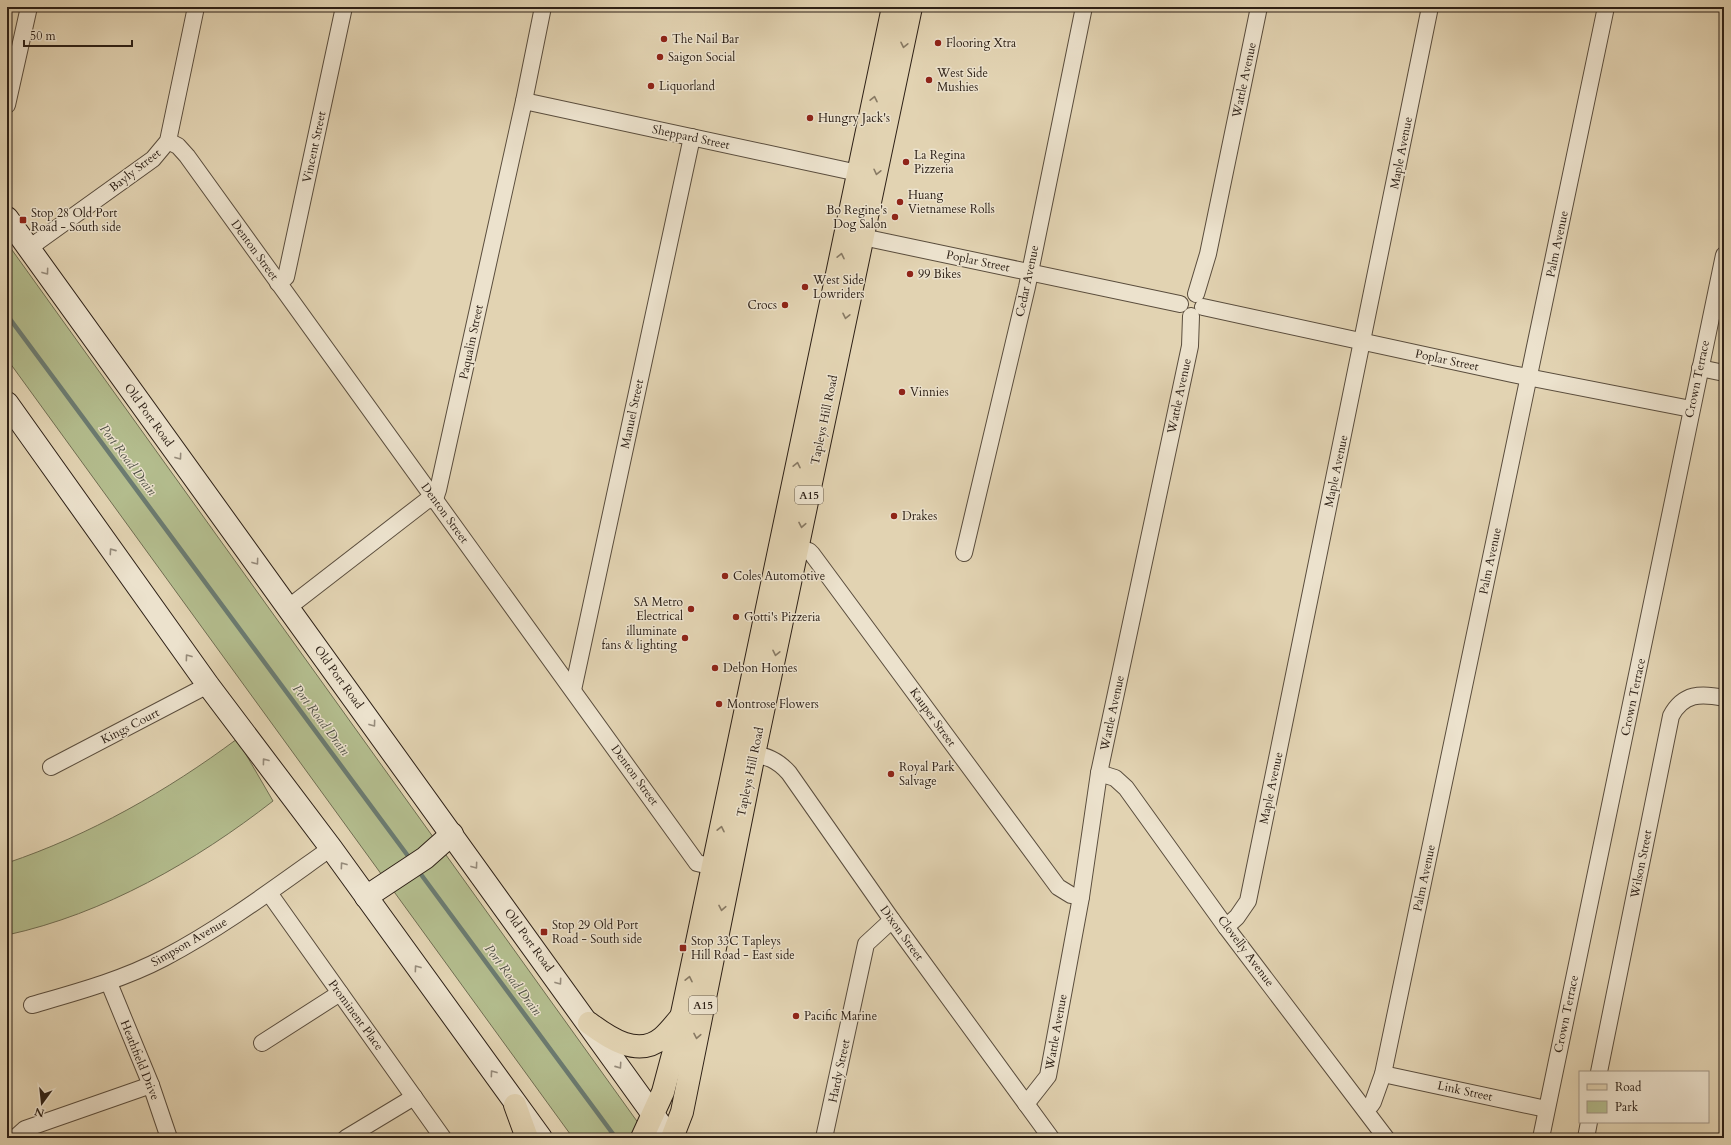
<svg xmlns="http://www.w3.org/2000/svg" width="1731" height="1145" font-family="Cardo,serif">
  <rect width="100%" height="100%" fill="#e2d3b2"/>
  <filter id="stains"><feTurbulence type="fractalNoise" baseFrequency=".005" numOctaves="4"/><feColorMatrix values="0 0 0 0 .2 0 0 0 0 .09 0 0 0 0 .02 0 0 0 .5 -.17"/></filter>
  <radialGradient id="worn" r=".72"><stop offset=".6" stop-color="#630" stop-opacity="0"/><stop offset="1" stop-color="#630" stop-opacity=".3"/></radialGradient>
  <!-- green -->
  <g fill="#b3bc8d" stroke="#706e52">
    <polygon points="7,243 649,1138 573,1138 7,359"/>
    <path d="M237 739 273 801C196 861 104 914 7 935V863C90 835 167 791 237 739Z"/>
  </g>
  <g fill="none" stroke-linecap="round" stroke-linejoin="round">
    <!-- stream -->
    <g stroke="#6b7b71" stroke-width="4.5">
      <polyline points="7,315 411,860"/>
      <polyline points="417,869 616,1138"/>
    </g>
    <!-- street casing -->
    <g stroke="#5a4d3d" stroke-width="18">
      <g id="street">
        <polyline points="524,101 858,173"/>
        <polyline points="7,105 29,7"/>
        <polyline points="168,141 178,146 187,156 697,863 723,869"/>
        <polyline points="853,235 1180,304"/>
        <polyline points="29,248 153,159 168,141 196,7"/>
        <polyline points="278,283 286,277 344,7"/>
        <polyline points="1196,294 1208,254 1259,7"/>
        <polyline points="1203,307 1512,374 1691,409"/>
        <polyline points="1700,368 1724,373"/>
        <polyline points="787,544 809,551 812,554 1058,887 1071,895 1081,897"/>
        <polyline points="964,553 1027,287 1084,7"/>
        <polyline points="289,607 426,501 435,499 438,490 524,101 543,7"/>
        <polyline points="573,690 692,137"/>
        <path d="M744 751C763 756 775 757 789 773L892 920 1051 1138"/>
        <polyline points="51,767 208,685"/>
        <polyline points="1099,773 1115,778 1126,788 1226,927 1386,1138"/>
        <polyline points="269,893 443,1138"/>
        <polyline points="1226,927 1237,917 1248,901 1430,7"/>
        <polyline points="109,983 151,1085 169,1138"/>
        <path d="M32 1005C77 992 122 980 164 958 223 927 276 887 331 848"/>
        <polyline points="262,1043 340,993"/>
        <path d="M1599 1072 1671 716C1683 693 1701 693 1724 698"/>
        <polyline points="1383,1074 1546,1109"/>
        <polyline points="1026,1104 1048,1076 1081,897 1099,773 1190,346 1191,316"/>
        <polyline points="1364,1108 1371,1105 1373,1102 1383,1074 1606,7"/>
        <polyline points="15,1138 25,1129 151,1085"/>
        <polyline points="346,1138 414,1097"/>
        <polyline points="824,1138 866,944 892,920"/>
        <polyline points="1541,1138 1724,255"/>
        <polyline points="1586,1138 1589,1122"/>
      </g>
    </g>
    <!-- secondary casing -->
    <g stroke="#2d2016" stroke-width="24">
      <g id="secondary">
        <polyline points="7,218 670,1138"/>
        <polyline points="7,403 208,685 331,848 541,1138"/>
        <polyline points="366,897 425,858 452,834"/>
      </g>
    </g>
    <!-- primary casing -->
    <g stroke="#2d2016" stroke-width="24">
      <g id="primary">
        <path d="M589 1023C609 1038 638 1058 662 1038 669 1032 675 1024 681 1017"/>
        <polyline points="515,1105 527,1138"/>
        <polyline points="642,1138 663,1092 675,1047 893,7"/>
        <polyline points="672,1138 682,1112 754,754 911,7"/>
      </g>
    </g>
    <!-- street -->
    <use href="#street" stroke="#ece2cd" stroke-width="16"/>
    <!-- secondary -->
    <use href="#secondary" stroke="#ece2cd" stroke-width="22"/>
    <!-- primary -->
    <use href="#primary" stroke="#e2d3b2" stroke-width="22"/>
  </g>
  <!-- one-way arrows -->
  <defs><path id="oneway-chevron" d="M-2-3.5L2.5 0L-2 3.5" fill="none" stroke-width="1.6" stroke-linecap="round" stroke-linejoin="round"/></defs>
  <g stroke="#887a64">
    <use href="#oneway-chevron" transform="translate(904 45) rotate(102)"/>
    <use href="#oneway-chevron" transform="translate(874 99) rotate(-78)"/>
    <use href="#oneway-chevron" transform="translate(877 172) rotate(103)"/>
    <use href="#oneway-chevron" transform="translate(841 256) rotate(-78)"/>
    <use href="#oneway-chevron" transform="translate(846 316) rotate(102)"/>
    <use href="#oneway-chevron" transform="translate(797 465) rotate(-78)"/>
    <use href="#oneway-chevron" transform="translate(802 525) rotate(101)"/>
    <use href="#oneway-chevron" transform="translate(776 653) rotate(102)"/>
    <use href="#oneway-chevron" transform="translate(721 829) rotate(-78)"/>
    <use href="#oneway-chevron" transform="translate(722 908) rotate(101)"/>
    <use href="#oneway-chevron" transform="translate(689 979) rotate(-78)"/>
    <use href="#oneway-chevron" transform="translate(697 1036) rotate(101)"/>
  </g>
  <g stroke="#968b7b">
    <use href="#oneway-chevron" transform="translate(46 272) rotate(54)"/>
    <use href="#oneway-chevron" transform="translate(179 457) rotate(54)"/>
    <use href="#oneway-chevron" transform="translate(112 551) rotate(-125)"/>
    <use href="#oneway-chevron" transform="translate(256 562) rotate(54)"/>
    <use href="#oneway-chevron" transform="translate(188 657) rotate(-126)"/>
    <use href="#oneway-chevron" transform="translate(373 724) rotate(54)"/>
    <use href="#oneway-chevron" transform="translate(265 761) rotate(-127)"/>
    <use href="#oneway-chevron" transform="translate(343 865) rotate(-126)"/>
    <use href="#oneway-chevron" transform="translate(475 866) rotate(54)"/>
    <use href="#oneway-chevron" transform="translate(417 968) rotate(-126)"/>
    <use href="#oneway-chevron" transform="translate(559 982) rotate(54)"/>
    <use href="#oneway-chevron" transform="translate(619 1066) rotate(55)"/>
    <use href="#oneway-chevron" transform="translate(493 1073) rotate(-126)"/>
  </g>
  <!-- markers -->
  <g fill="#8f2418" stroke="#ece2cd" stroke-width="1.5">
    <circle cx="664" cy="39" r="4"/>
    <circle cx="938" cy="43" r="4"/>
    <circle cx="660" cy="57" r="4"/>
    <circle cx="929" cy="80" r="4"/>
    <circle cx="651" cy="86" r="4"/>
    <circle cx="810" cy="118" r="4"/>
    <circle cx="906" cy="162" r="4"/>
    <circle cx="900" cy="202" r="4"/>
    <circle cx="895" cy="217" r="4"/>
    <rect x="19" y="216" width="8" height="8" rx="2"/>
    <circle cx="910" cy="274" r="4"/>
    <circle cx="805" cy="287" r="4"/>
    <circle cx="785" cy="305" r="4"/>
    <circle cx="902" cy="392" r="4"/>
    <circle cx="894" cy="516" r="4"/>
    <circle cx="725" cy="576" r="4"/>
    <circle cx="691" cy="609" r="4"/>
    <circle cx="736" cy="617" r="4"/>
    <circle cx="685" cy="638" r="4"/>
    <circle cx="715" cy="668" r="4"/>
    <circle cx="719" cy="704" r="4"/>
    <circle cx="891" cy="774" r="4"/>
    <rect x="540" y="928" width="8" height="8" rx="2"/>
    <rect x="679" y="944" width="8" height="8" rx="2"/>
    <circle cx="796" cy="1016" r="4"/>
  </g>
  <g text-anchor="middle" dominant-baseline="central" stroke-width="3" stroke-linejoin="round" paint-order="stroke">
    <!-- shield labels -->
    <g fill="#ece2cd" stroke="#665a4d" stroke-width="1">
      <rect x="795" y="486" width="28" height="18" rx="3"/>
      <rect x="689" y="996" width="28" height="18" rx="3"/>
    </g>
    <g font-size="11" font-weight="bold" fill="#2d2016">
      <text x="809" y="495">A15</text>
      <text x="703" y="1005">A15</text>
    </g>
    <!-- poi labels -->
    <g font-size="12" fill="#2d2016" stroke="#ece2cd" text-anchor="start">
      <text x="672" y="39">The Nail Bar</text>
      <text x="946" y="43">Flooring Xtra</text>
      <text x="668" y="57">Saigon Social</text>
      <text x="937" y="73">West Side<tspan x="937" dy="14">Mushies</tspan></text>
      <text x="659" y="86">Liquorland</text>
      <text x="818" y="118">Hungry Jack's</text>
      <text x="914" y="155">La Regina<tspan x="914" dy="14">Pizzeria</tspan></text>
      <text x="908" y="195">Huang<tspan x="908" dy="14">Vietnamese Rolls</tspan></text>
      <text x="887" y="210" text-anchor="end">Bo Regine's<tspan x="887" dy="14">Dog Salon</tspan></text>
      <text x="31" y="213">Stop 28 Old Port<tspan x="31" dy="14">Road - South side</tspan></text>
      <text x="918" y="274">99 Bikes</text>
      <text x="813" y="280">West Side<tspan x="813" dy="14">Lowriders</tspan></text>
      <text x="777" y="305" text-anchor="end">Crocs</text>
      <text x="910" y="392">Vinnies</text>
      <text x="902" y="516">Drakes</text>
      <text x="733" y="576">Coles Automotive</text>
      <text x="683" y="602" text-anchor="end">SA Metro<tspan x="683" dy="14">Electrical</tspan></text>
      <text x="744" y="617">Gotti's Pizzeria</text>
      <text x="677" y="631" text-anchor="end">illuminate<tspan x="677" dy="14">fans &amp; lighting</tspan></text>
      <text x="723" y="668">Debon Homes</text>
      <text x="727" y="704">Montrose Flowers</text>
      <text x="899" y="767">Royal Park<tspan x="899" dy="14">Salvage</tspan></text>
      <text x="552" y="925">Stop 29 Old Port<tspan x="552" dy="14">Road - South side</tspan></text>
      <text x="691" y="941">Stop 33C Tapleys<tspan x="691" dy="14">Hill Road - East side</tspan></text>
      <text x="804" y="1016">Pacific Marine</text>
    </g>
    <!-- street labels -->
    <g font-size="12" fill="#2d2016" stroke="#ece2cd">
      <text transform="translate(1244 80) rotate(-78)">Wattle Avenue</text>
      <text transform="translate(691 137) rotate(12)">Sheppard Street</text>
      <text transform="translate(314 147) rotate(-78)">Vincent Street</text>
      <text transform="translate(1401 153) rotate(-79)">Maple Avenue</text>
      <text transform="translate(135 170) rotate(-38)">Bayly Street</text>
      <text transform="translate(1557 244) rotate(-78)">Palm Avenue</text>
      <text transform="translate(255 250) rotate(54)">Denton Street</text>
      <text transform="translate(978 261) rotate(12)">Poplar Street</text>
      <text transform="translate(1027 281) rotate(-78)">Cedar Avenue</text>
      <text transform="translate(471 342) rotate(-78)">Paqualin Street</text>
      <text transform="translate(1447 360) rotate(12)">Poplar Street</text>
      <text transform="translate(1697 379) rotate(-78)">Crown Terrace</text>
      <text transform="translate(1179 396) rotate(-78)">Wattle Avenue</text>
      <text transform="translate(632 414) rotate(-78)">Manuel Street</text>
      <text transform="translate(149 415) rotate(54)">Old Port Road</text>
      <text transform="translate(824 420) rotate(-78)">Tapleys Hill Road</text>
      <text transform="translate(1336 471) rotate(-78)">Maple Avenue</text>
      <text transform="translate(445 513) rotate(54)">Denton Street</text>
      <text transform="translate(1490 561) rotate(-78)">Palm Avenue</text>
      <text transform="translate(339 677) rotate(54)">Old Port Road</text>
      <text transform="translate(1633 697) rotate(-78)">Crown Terrace</text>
      <text transform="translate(1112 713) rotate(-78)">Wattle Avenue</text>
      <text transform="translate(933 717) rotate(54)">Kauper Street</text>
      <text transform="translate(130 726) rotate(-27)">Kings Court</text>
      <text transform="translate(750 772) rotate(-78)">Tapleys Hill Road</text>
      <text transform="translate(635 775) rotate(54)">Denton Street</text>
      <text transform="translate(1271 788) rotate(-78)">Maple Avenue</text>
      <text transform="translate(1641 864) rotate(-79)">Wilson Street</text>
      <text transform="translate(1424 878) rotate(-78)">Palm Avenue</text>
      <text transform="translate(902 933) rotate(54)">Dixon Street</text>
      <text transform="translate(529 940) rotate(54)">Old Port Road</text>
      <text transform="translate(189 942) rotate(-30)">Simpson Avenue</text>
      <text transform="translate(1246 951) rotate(53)">Clovelly Avenue</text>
      <text transform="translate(1566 1014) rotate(-78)">Crown Terrace</text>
      <text transform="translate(356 1015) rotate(54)">Prominent Place</text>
      <text transform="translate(1056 1032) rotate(-80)">Wattle Avenue</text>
      <text transform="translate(140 1060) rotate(68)">Heathfield Drive</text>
      <text transform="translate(839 1071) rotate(-78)">Hardy Street</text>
      <text transform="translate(1465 1091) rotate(12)">Link Street</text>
    </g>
    <!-- water labels -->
    <g font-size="13" font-style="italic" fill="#4c4e43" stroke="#ece2cd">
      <text transform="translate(128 460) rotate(53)">Port Road Drain</text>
      <text transform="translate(321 720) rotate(53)">Port Road Drain</text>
      <text transform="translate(513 980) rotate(53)">Port Road Drain</text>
    </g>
  </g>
  <!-- margin -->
  <rect width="1731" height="1145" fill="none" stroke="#e2d3b2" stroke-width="24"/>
  <rect x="8" y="8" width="1715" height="1129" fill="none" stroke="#2d2016" stroke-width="2"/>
  <rect x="12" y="12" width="1707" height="1121" fill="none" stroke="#2d2016"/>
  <!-- legend -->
  <rect x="1579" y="1071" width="130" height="52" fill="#ece2cd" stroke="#a09484"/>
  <rect x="1587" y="1084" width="20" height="6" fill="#e2d3b2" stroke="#a09484"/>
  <text x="1615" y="1091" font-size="12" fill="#2d2016">Road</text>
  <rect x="1587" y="1101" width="20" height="12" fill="#b3bc8d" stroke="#a09484"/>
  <text x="1615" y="1111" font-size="12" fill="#2d2016">Park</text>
  <!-- north arrow -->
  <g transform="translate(42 1103) rotate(195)" stroke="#ece2cd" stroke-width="3" paint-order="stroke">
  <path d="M0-3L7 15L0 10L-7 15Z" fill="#2d2016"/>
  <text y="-6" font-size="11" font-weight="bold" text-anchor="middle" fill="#2d2016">N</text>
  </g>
  <!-- scale -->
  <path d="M24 40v6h108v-6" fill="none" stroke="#2d2016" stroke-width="2"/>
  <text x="30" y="40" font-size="12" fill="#2d2016" stroke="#ece2cd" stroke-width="3" paint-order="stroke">50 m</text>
  <rect width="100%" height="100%" filter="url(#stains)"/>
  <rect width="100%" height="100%" fill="url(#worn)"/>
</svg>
